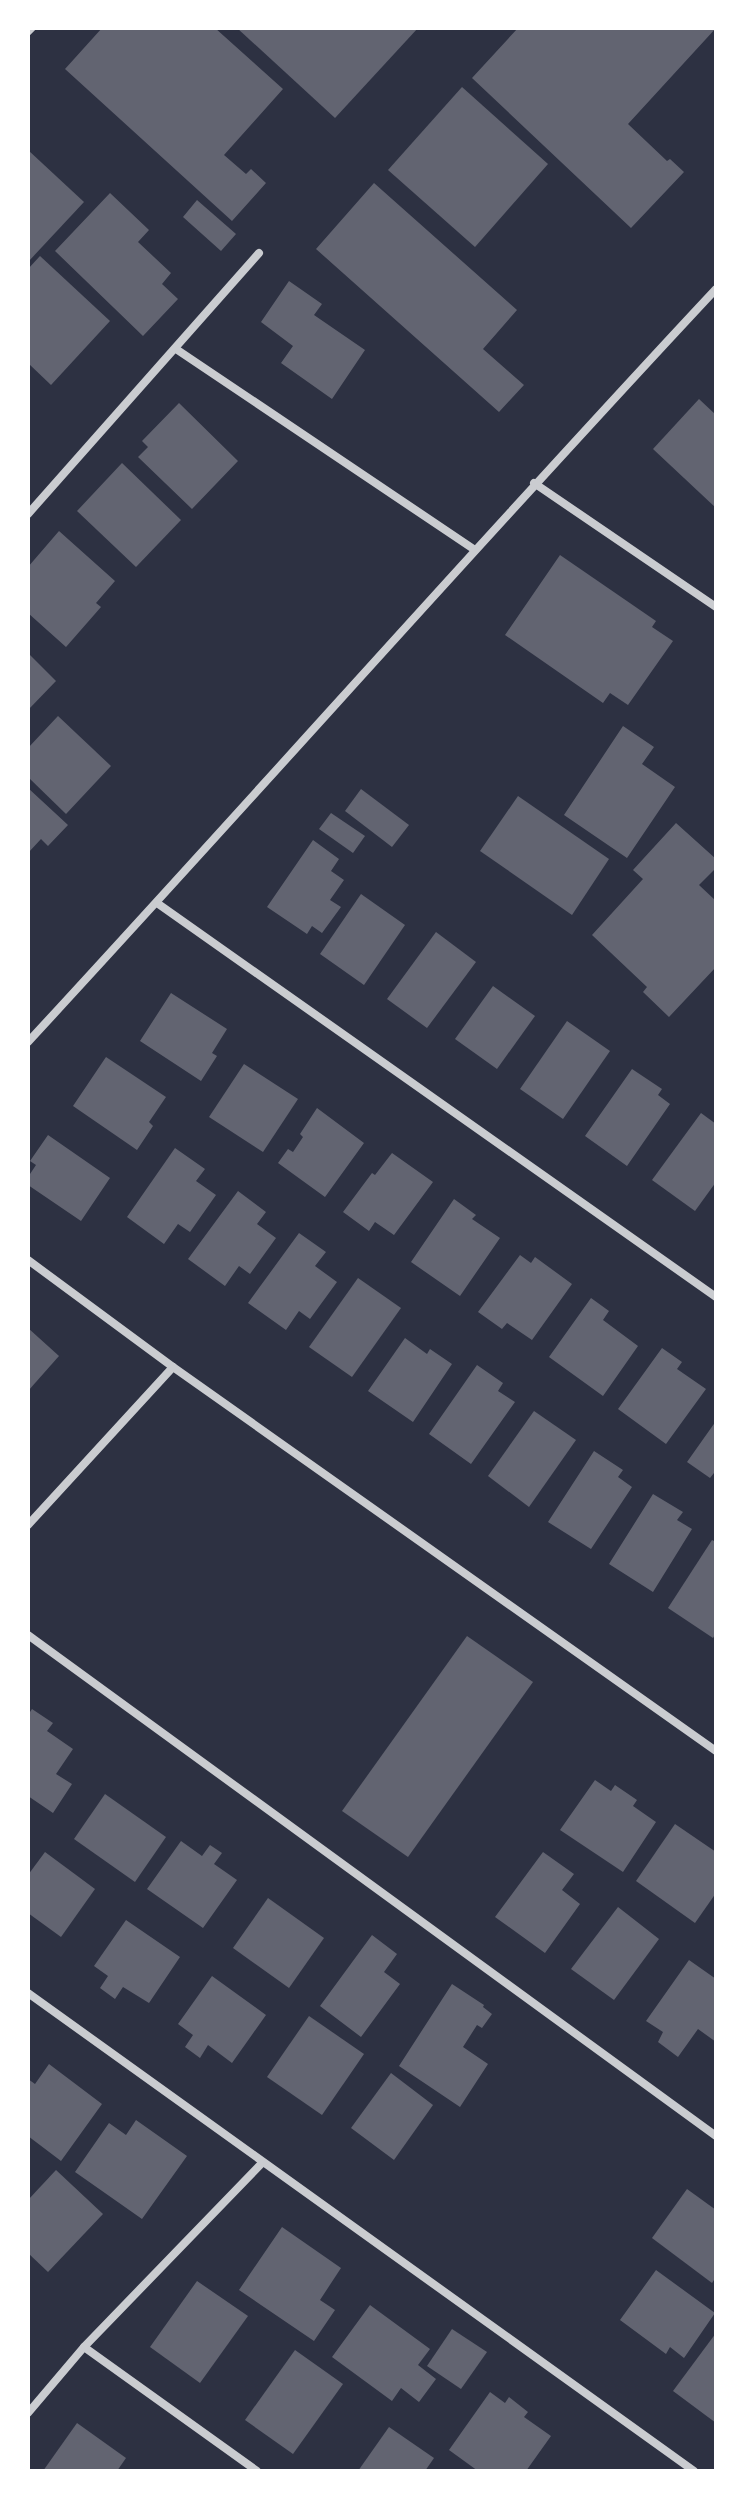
<svg xmlns="http://www.w3.org/2000/svg" width="744" height="2499" font-family="Signika,sans-serif">
  <rect width="100%" height="100%" fill="#2d3142"/>
  <!-- building -->
  <g fill="#626471">
    <polygon points="102,28 215,28 283,89 224,155 246,174 251,169 266,183 232,221 65,69"/>
    <polygon points="237,28 418,28 335,118"/>
    <polygon points="518,28 716,28 628,124 667,161 670,159 684,172 631,228 472,78"/>
    <polygon points="462,87 548,164 475,247 388,170"/>
    <polygon points="28,150 84,202 28,262"/>
    <polygon points="374,183 517,310 483,349 524,385 499,412 316,249"/>
    <polygon points="110,193 149,230 138,242 171,273 162,284 178,299 143,336 55,251"/>
    <polygon points="197,200 236,234 221,251 183,217"/>
    <polygon points="40,256 110,321 51,385 28,363 28,269"/>
    <polygon points="289,281 322,304 314,315 365,350 332,399 281,363 293,346 261,322"/>
    <polygon points="699,399 716,415 716,508 653,449"/>
    <polygon points="179,403 238,461 192,509 138,457 148,447 142,441"/>
    <polygon points="122,463 181,520 136,567 77,511"/>
    <polygon points="59,531 115,581 96,603 101,607 66,647 28,613 28,567"/>
    <polygon points="560,555 656,621 652,627 673,641 628,705 610,693 603,703 505,635"/>
    <polygon points="28,653 56,681 28,710"/>
    <polygon points="58,716 111,766 66,814 28,777 28,748"/>
    <polygon points="623,726 654,747 642,764 675,787 627,858 564,815"/>
    <polygon points="28,788 68,825 48,846 41,839 28,853"/>
    <polygon points="361,789 409,825 392,847 345,811"/>
    <polygon points="518,796 609,859 572,915 480,851"/>
    <polygon points="331,813 365,836 353,853 319,829"/>
    <polygon points="676,823 716,859 716,868 699,885 716,901 716,967 669,1017 643,992 647,987 592,935 643,879 633,870"/>
    <polygon points="313,840 339,859 331,871 344,880 330,900 341,907 322,933 312,926 307,934 267,907"/>
    <polygon points="361,894 405,925 364,985 320,954"/>
    <polygon points="436,932 476,962 427,1028 387,999"/>
    <polygon points="493,986 535,1016 497,1069 455,1039"/>
    <polygon points="171,993 227,1029 212,1053 217,1056 201,1081 140,1041"/>
    <polygon points="567,1021 610,1051 563,1119 520,1089"/>
    <polygon points="106,1057 166,1097 149,1122 153,1126 137,1150 73,1106"/>
    <polygon points="244,1064 298,1099 263,1152 209,1117"/>
    <polygon points="632,1069 662,1089 658,1095 670,1104 627,1166 585,1136"/>
    <polygon points="317,1108 364,1143 325,1197 278,1163 288,1149 293,1152 303,1137 300,1134"/>
    <polygon points="701,1113 716,1124 716,1182 695,1211 652,1180"/>
    <polygon points="48,1135 110,1178 81,1221 28,1185 28,1177 36,1165 30,1161"/>
    <polygon points="175,1148 205,1169 196,1181 216,1195 190,1232 178,1224 164,1244 127,1217"/>
    <polygon points="392,1153 433,1182 394,1235 375,1222 369,1231 343,1212 372,1173 375,1175"/>
    <polygon points="238,1191 266,1212 257,1224 276,1238 250,1274 239,1266 225,1286 188,1259"/>
    <polygon points="454,1199 476,1215 472,1219 500,1238 460,1296 411,1262"/>
    <polygon points="299,1233 326,1252 315,1266 337,1282 310,1319 299,1311 286,1330 248,1303"/>
    <polygon points="520,1255 531,1263 535,1257 572,1284 532,1340 507,1323 502,1329 478,1312"/>
    <polygon points="358,1278 401,1308 352,1377 309,1347"/>
    <polygon points="591,1298 609,1311 603,1320 638,1346 603,1396 549,1357"/>
    <polygon points="28,1328 59,1356 28,1391"/>
    <polygon points="405,1338 427,1354 430,1349 452,1364 413,1422 368,1391"/>
    <polygon points="662,1348 682,1362 677,1369 706,1389 666,1444 618,1409"/>
    <polygon points="477,1365 503,1383 498,1391 515,1402 471,1464 429,1434"/>
    <polygon points="534,1411 576,1440 529,1507 488,1476"/>
    <polygon points="716,1421 716,1475 714,1473 710,1478 687,1462"/>
    <polygon points="594,1451 623,1470 618,1477 632,1487 591,1549 548,1522"/>
    <polygon points="653,1494 683,1512 677,1520 692,1529 653,1592 609,1564"/>
    <polygon points="712,1540 716,1542 716,1633 713,1638 668,1608"/>
    <polygon points="467,1636 533,1682 408,1857 342,1811"/>
    <polygon points="32,1709 53,1723 47,1731 73,1749 56,1774 72,1784 53,1813 28,1796 28,1715"/>
    <polygon points="595,1780 611,1791 615,1785 637,1800 633,1806 656,1822 623,1872 560,1830"/>
    <polygon points="105,1794 166,1837 135,1882 74,1839"/>
    <polygon points="675,1824 716,1852 716,1893 695,1923 636,1881"/>
    <polygon points="181,1841 202,1856 210,1845 222,1853 214,1864 237,1880 203,1928 147,1889"/>
    <polygon points="45,1852 95,1889 61,1937 28,1913 28,1875"/>
    <polygon points="543,1852 574,1874 562,1890 580,1904 545,1953 495,1917"/>
    <polygon points="268,1898 324,1938 289,1988 233,1948"/>
    <polygon points="618,1907 659,1939 614,2000 571,1969"/>
    <polygon points="126,1920 180,1957 149,2003 123,1987 115,1999 100,1988 108,1976 94,1966"/>
    <polygon points="372,1935 397,1954 384,1972 400,1984 361,2037 320,2006"/>
    <polygon points="689,1960 716,1979 716,2042 698,2029 678,2057 658,2042 663,2032 646,2021"/>
    <polygon points="212,1976 266,2015 232,2063 208,2045 200,2058 185,2047 193,2035 178,2024"/>
    <polygon points="452,1984 484,2005 483,2007 492,2014 482,2028 477,2025 463,2047 488,2064 460,2107 399,2066"/>
    <polygon points="309,2016 364,2054 322,2115 267,2077"/>
    <polygon points="49,2064 102,2104 61,2161 28,2136 28,2079 35,2084"/>
    <polygon points="391,2073 433,2105 394,2160 351,2128"/>
    <polygon points="136,2120 187,2156 142,2219 75,2172 109,2123 126,2135"/>
    <polygon points="56,2170 103,2214 48,2272 28,2253 28,2200"/>
    <polygon points="687,2189 716,2210 716,2277 712,2283 652,2238"/>
    <polygon points="282,2227 341,2268 320,2300 335,2310 314,2341 239,2290"/>
    <polygon points="656,2270 715,2313 684,2358 670,2347 666,2354 620,2320"/>
    <polygon points="197,2281 248,2316 200,2383 150,2347"/>
    <polygon points="370,2305 430,2349 418,2365 436,2379 419,2402 401,2388 392,2401 332,2357"/>
    <polygon points="452,2329 487,2352 461,2389 427,2366"/>
    <polygon points="716,2333 716,2423 673,2391"/>
    <polygon points="295,2350 343,2384 293,2454 245,2420"/>
    <polygon points="490,2392 505,2403 509,2397 528,2412 524,2417 551,2436 526,2471 478,2471 449,2450"/>
    <polygon points="77,2423 126,2458 117,2471 43,2471"/>
    <polygon points="389,2427 434,2458 425,2471 358,2471"/>
  </g>
  <g fill="none" stroke-linecap="round" stroke-linejoin="round">
    <!-- service -->
    <polyline stroke="#caccd0" stroke-width="6" points="28,33 33,28"/>
    <!-- minor -->
    <g stroke="#caccd0" stroke-width="8">
      <polyline points="176,349 475,550"/>
      <polyline points="534,483 716,607"/>
      <polyline points="28,514 259,253"/>
      <polyline points="157,903 716,1297"/>
      <path d="M28 1042C259 792 484 537 716 289"/>
      <polyline points="28,1260 173,1367 716,1751"/>
      <polyline points="28,1525 173,1367"/>
      <polyline points="28,1635 716,2136"/>
      <polyline points="28,1993 694,2471"/>
      <polyline points="84,2347 257,2471"/>
      <polyline points="28,2413 84,2347 262,2163"/>
    </g>
  </g>
  <!-- border -->
  <rect width="744" height="2499" fill="none" stroke="#ffffff" stroke-width="60"/>
</svg>
